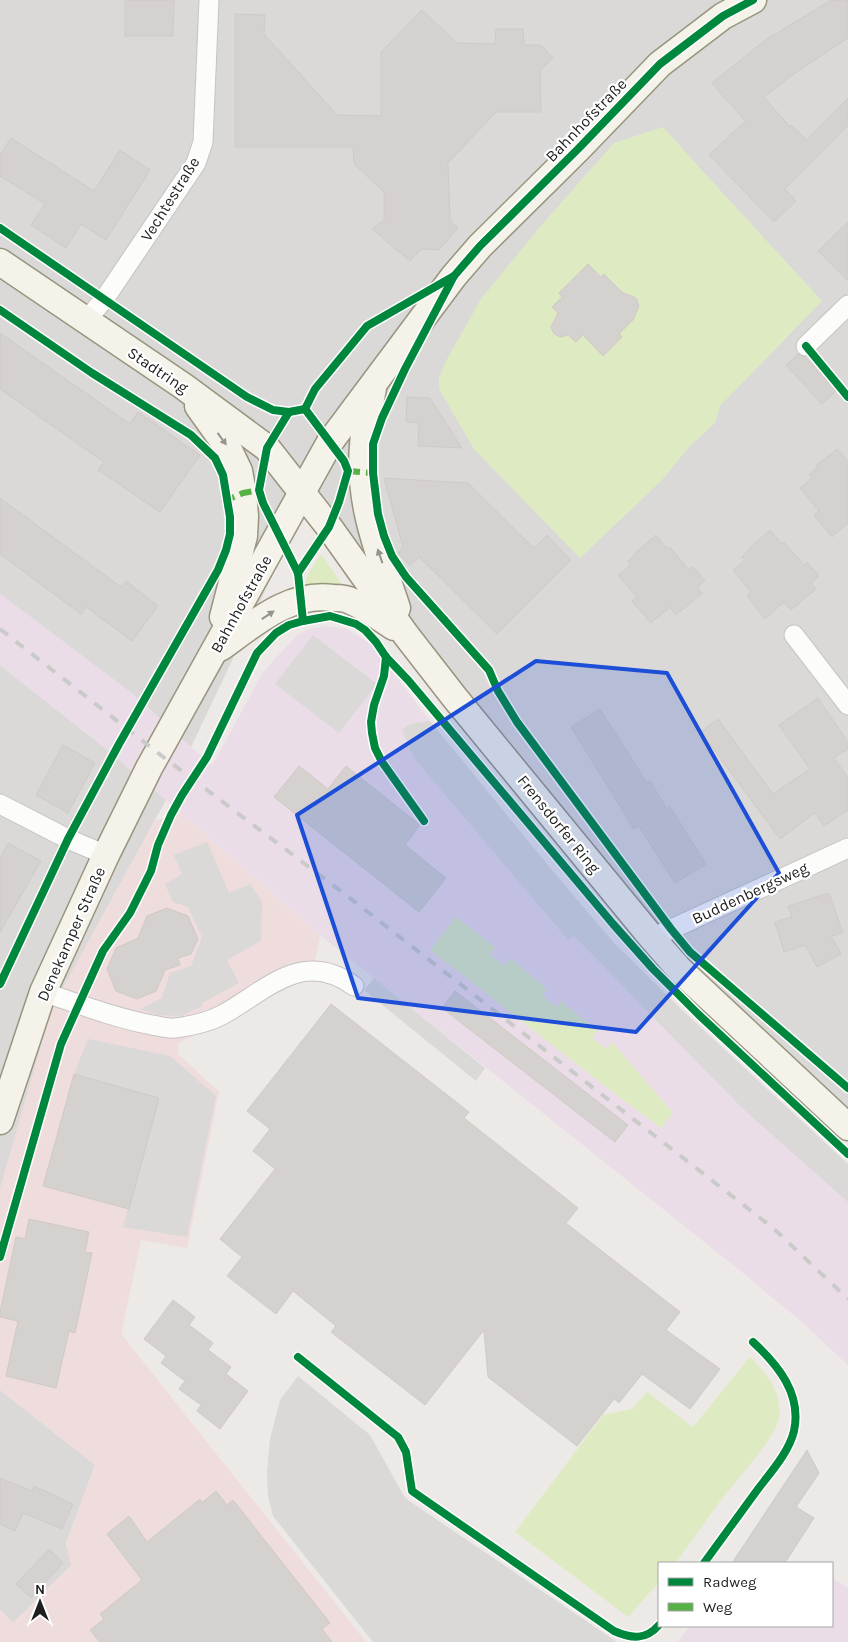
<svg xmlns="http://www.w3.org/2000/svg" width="848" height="1642" font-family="Karla,sans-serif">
  <rect width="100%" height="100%" fill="#ece9e6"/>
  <!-- residential -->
  <g fill="#dbd9d8">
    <polygon points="0,0 848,0 848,1114 690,970 305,507 191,747 134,695 0,594"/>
    <polygon points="0,665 105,748 166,800 52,1008 0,1189"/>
    <polygon points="0,1390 95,1465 66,1543 72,1565 13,1623 0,1610"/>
  </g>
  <!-- commercial -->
  <polygon fill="#efdcdc" points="181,813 320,935 312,976 178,1043 178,1054 219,1092 187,1248 141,1240 121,1334 366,1642 0,1642 0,1610 13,1623 71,1565 66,1544 95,1465 0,1390 0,1189 52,1008 155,821"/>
  <!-- industrial -->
  <g fill="#eadde7">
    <polygon points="0,594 134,695 212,766 263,672 298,634 309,629 325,626 346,629 362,638 372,646 430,721 551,869 615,944 683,1011 848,1164 848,1365 804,1324 743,1273 320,935 181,813 105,748 0,665"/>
    <polygon points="832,1578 848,1588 848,1642 678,1642 690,1626 832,1626"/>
  </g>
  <!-- religious -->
  <g fill="#dad9d8">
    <polygon points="0,0 81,0 61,50 35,38 0,93"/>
    <polygon points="309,0 430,0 354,78 293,17"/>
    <polygon points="158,68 159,91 94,191 11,139 59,70"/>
    <polygon points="249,154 329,155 330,195 349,195 349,209 410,261 380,294 351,271 351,321 313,368 251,368 251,352 231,351 231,300 247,299"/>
    <polygon points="192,184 222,205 224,353 215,361 137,314 137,266"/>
    <polygon points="313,635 377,684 339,733 275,684"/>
    <polygon points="430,721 551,869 615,944 683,1011 848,1164 848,1202 741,1107 574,936 568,940 414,758 402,730 409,724"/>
    <polygon points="207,842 229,893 250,884 262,902 261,941 227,960 239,983 202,1003 202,1006 181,1016 158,1015 140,1009 162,998 170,973 191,966 202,937 188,907 173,902 165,884 182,874 174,855"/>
    <polygon points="374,978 485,1068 476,1081 364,990"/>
    <polygon points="88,1039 170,1056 216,1096 187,1237 123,1227 159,1098 74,1074"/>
    <polygon points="298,1376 370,1435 405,1498 617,1642 373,1642 273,1516 268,1496 267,1472 270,1439 280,1400"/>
  </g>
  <!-- grass -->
  <g fill="#deebc2">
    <polygon points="663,127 698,166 822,301 720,406 715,423 689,447 662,480 580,558 474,449 439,389 439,378 446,361 481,299 540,227 614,143"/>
    <polygon points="320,555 324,558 346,590 305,587 307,576"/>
    <path d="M456 917 495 947 490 955 504 966 510 958 547 989 542 995 556 1007 561 1001 597 1031 592 1038 607 1049 612 1042 673 1113 661 1128C583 1071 508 1009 430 950Z"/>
    <path d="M750 1357C768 1376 781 1389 779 1417 778 1436 731 1486 718 1504 704 1523 691 1542 678 1560L676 1563H659V1582L628 1617 515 1532 603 1415 632 1409 647 1392 693 1427Z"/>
  </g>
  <!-- building -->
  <g fill="#d4d1cf" stroke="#cfcac7">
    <polygon points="125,0 174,0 173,36 125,36"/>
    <polygon points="831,0 848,0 848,38 791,76 764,97 790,127 791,125 807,140 848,98 848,125 785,189 796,201 774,222 709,155 745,121 712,83 764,41"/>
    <polygon points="422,10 457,43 495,44 496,29 523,29 524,45 541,45 553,58 540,71 541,112 496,112 448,163 450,220 458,228 439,250 421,249 410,261 372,229 384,220 384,192 354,164 353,147 235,147 235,14 265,15 264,34 337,115 381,116 381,52"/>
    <polygon points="11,138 94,191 120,150 150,170 106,240 81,224 66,248 31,225 45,204 0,176 0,155"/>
    <polygon points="848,222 848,281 818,251"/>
    <polygon points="588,264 601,277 604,274 622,292 636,298 639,306 633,320 619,334 622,337 603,356 583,335 576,342 568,335 561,337 554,334 551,327 558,313 552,307 562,297 559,293"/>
    <polygon points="0,333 130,424 138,412 200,455 160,512 98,470 104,462 0,389"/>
    <polygon points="798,354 805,357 836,391 822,404 786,365"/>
    <polygon points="407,397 430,398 462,448 418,446 419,423 406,422"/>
    <polygon points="837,449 848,461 848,523 832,537 814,515 819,511 800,488 812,478 809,475 817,468 816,466"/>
    <polygon points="384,478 468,483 534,548 547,535 571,560 497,634 419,557 410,565 398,553 403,547"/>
    <polygon points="0,498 121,587 126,581 158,606 132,641 86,607 81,614 0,554"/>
    <polygon points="770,530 782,544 784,542 804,565 807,562 819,576 811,583 816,589 791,610 784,602 765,619 747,596 751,592 733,570 745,560 742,557 750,549 749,548"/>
    <polygon points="656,535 667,549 670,547 689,570 693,567 705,581 697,587 702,593 676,615 670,607 651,623 632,601 637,597 618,575 630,565 628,561 636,554 635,553"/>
    <polygon points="818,698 848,742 848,749 834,758 848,778 848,810 824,826 815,813 780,839 701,732 718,719 773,794 810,769 779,725"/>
    <polygon points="600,709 647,783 650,781 667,809 670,807 706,864 675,883 639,826 634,829 571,727"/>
    <polygon points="63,745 95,763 68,813 36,795"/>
    <polygon points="299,766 328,789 346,766 420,825 405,845 446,878 419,912 274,797"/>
    <polygon points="8,843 41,861 0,932 0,858"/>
    <polygon points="829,893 843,933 831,936 841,954 817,967 805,945 784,952 775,922 792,917 788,906"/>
    <polygon points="167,908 188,916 198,939 191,954 178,958 180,965 165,970 156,991 137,999 116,991 107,969 116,948 138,938 147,916"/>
    <polygon points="455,991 628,1125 615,1142 442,1008"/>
    <polygon points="331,1004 469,1112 464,1118 578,1208 566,1223 680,1312 666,1330 720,1369 690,1409 642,1374 619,1403 614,1399 577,1446 488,1377 484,1330 425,1405 331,1332 336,1326 293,1291 276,1314 227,1276 242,1257 220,1239 275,1169 253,1151 270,1129 247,1111"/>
    <polygon points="74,1074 159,1098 129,1209 43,1186"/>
    <polygon points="29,1219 89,1232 85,1252 92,1253 75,1333 69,1331 56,1388 6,1376 18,1321 0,1317 0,1312 16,1237 25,1239"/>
    <polygon points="173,1300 195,1317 189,1325 213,1343 208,1350 231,1367 226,1374 248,1391 220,1429 197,1411 201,1405 179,1389 185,1381 161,1363 166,1356 144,1339"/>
    <polygon points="807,1450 819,1473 796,1507 814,1518 785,1563 732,1563"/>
    <polygon points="0,1478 32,1491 34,1486 73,1504 62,1529 23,1513 15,1531 0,1524"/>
    <polygon points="216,1491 227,1505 233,1500 330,1623 322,1629 332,1642 100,1642 90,1630 104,1619 100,1614 142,1580 107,1534 129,1516 147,1542 200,1499 202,1503"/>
    <polygon points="49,1549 63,1563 31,1598 16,1584"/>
  </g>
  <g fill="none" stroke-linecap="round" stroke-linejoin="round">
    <!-- street casing -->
    <g stroke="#c5c4c2" stroke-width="21">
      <g id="street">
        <polyline points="86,321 105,298 196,163 203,142 209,0"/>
        <polyline points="806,346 848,305"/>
        <polyline points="794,635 848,705"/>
        <polyline points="0,804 68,839 106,855"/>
        <polyline points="652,938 848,848"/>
        <path d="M43 992C79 1004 115 1018 152 1025 159 1026 167 1029 175 1028 191 1026 207 1023 222 1015 266 991 302 948 354 986"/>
      </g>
    </g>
    <!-- secondary casing -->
    <g stroke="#97957d" stroke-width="29">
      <g id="secondary">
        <polyline points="0,262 183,386 267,448 329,527 406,635 455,698 652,938 680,970 848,1127"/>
        <path d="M373 388C370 407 364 426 363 445 358 505 379 553 397 608"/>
        <polyline points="198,406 228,448 239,471 243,493 245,516 244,536 223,617"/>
        <path d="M220 648C254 624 288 592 333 598 339 598 346 598 351 601 367 608 380 618 394 627"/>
        <polyline points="0,1121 43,992 106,855 149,768 330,442 454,276 480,246 578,149 660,64 723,16 753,0"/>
      </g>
    </g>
    <!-- street -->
    <use href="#street" stroke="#fcfcfb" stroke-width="19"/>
    <!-- secondary -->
    <use href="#secondary" stroke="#f4f2e9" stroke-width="26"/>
    <!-- rail -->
    <polyline stroke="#cacac9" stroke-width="4" stroke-dasharray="10 10" stroke-linecap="butt" points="0,629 158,753 346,895 773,1228 848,1299"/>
    <!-- quiet -->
    <g stroke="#55b145" stroke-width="6" stroke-dasharray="12 6" stroke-linecap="butt">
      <polyline points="348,471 373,473"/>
      <polyline points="227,496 227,500 243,493 259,490"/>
    </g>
    <!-- cycleway casing -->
    <g stroke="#fff" stroke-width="11">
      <g id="cycleway">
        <polyline points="753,0 723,16 660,64 578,149 480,246 454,276 405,369 382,418 373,444 373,473 378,514 384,536 392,556 406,577 489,670 498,691 517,722 671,929 690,952 848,1088"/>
        <polyline points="0,228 247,397 273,410 289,412"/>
        <polyline points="0,310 92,373 191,435 215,458 223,475 230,517 230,534 226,550 218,570 119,744 68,839 0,984"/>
        <polyline points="806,346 848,397"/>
        <polyline points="305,409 315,389 367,326 454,276"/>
        <polyline points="298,573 329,527 339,502 348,471 344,461 305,409"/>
        <polyline points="303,621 298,573 263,503 259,490 267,448 289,412 305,409"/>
        <polyline points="386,657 384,676 374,705 371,722 372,733 375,748 382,762 424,821"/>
        <polyline points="0,1257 61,1044 103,951 130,913 151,871 158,845 171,815 182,795 207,757 257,653 276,633 289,625 303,621 330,616 356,624 365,630 376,642 386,657 408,680 613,924 653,969 698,1014 848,1154"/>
        <path d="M298 1357 398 1437 406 1452 412 1491 614 1631C632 1639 646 1640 659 1625"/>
        <path d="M704 1563C722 1538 740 1514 758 1489 771 1472 789 1452 794 1431 802 1394 778 1365 753 1342"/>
      </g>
    </g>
    <!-- cycleway -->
    <use href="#cycleway" stroke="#00873e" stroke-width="8"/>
  </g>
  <!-- one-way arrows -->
  <defs><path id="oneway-solid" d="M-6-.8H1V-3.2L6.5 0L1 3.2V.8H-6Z" transform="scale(1.25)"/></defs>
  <g fill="#94938e">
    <use href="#oneway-solid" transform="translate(222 439) rotate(54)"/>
    <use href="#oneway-solid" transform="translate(380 556) rotate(-109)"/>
    <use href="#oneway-solid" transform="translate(268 615) rotate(-34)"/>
  </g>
  <!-- marked area -->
  <path fill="#1d4ed8" fill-opacity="0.2" stroke="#1d4ed8" stroke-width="4" stroke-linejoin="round" d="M536 661 667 673 779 873 636 1032 358 998 297 815Z"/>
  <g text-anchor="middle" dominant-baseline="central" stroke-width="4.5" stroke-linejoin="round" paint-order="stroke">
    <!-- street labels -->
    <g font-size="16" fill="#1e1e1e" stroke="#fff">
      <text transform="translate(586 120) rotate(-46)">Bahnhofstraße</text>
      <text transform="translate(170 199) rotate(-58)">Vechtestraße</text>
      <text transform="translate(158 370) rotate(34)">Stadtring</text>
      <text transform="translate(241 604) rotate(-61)">Bahnhofstraße</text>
      <text transform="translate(559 824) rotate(51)">Frensdorfer Ring</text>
      <text transform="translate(750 893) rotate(-25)">Buddenbergsweg</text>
      <text transform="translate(71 934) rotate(-66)">Denekamper Straße</text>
    </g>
  </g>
  <!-- legend -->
  <rect x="658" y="1562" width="175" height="65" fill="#ffffff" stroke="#a5a5a5"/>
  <rect x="668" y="1578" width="25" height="8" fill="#00873e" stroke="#a5a5a5"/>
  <text x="703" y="1587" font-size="15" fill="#1e1e1e">Radweg</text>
  <rect x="668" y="1603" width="25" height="8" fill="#55b145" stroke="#a5a5a5"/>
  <text x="703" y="1612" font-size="15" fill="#1e1e1e">Weg</text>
  <!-- north arrow -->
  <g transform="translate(40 1602)" stroke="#ffffff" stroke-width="4" paint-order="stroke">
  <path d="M0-4L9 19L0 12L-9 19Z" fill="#1e1e1e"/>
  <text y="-8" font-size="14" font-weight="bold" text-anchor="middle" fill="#1e1e1e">N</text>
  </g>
</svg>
